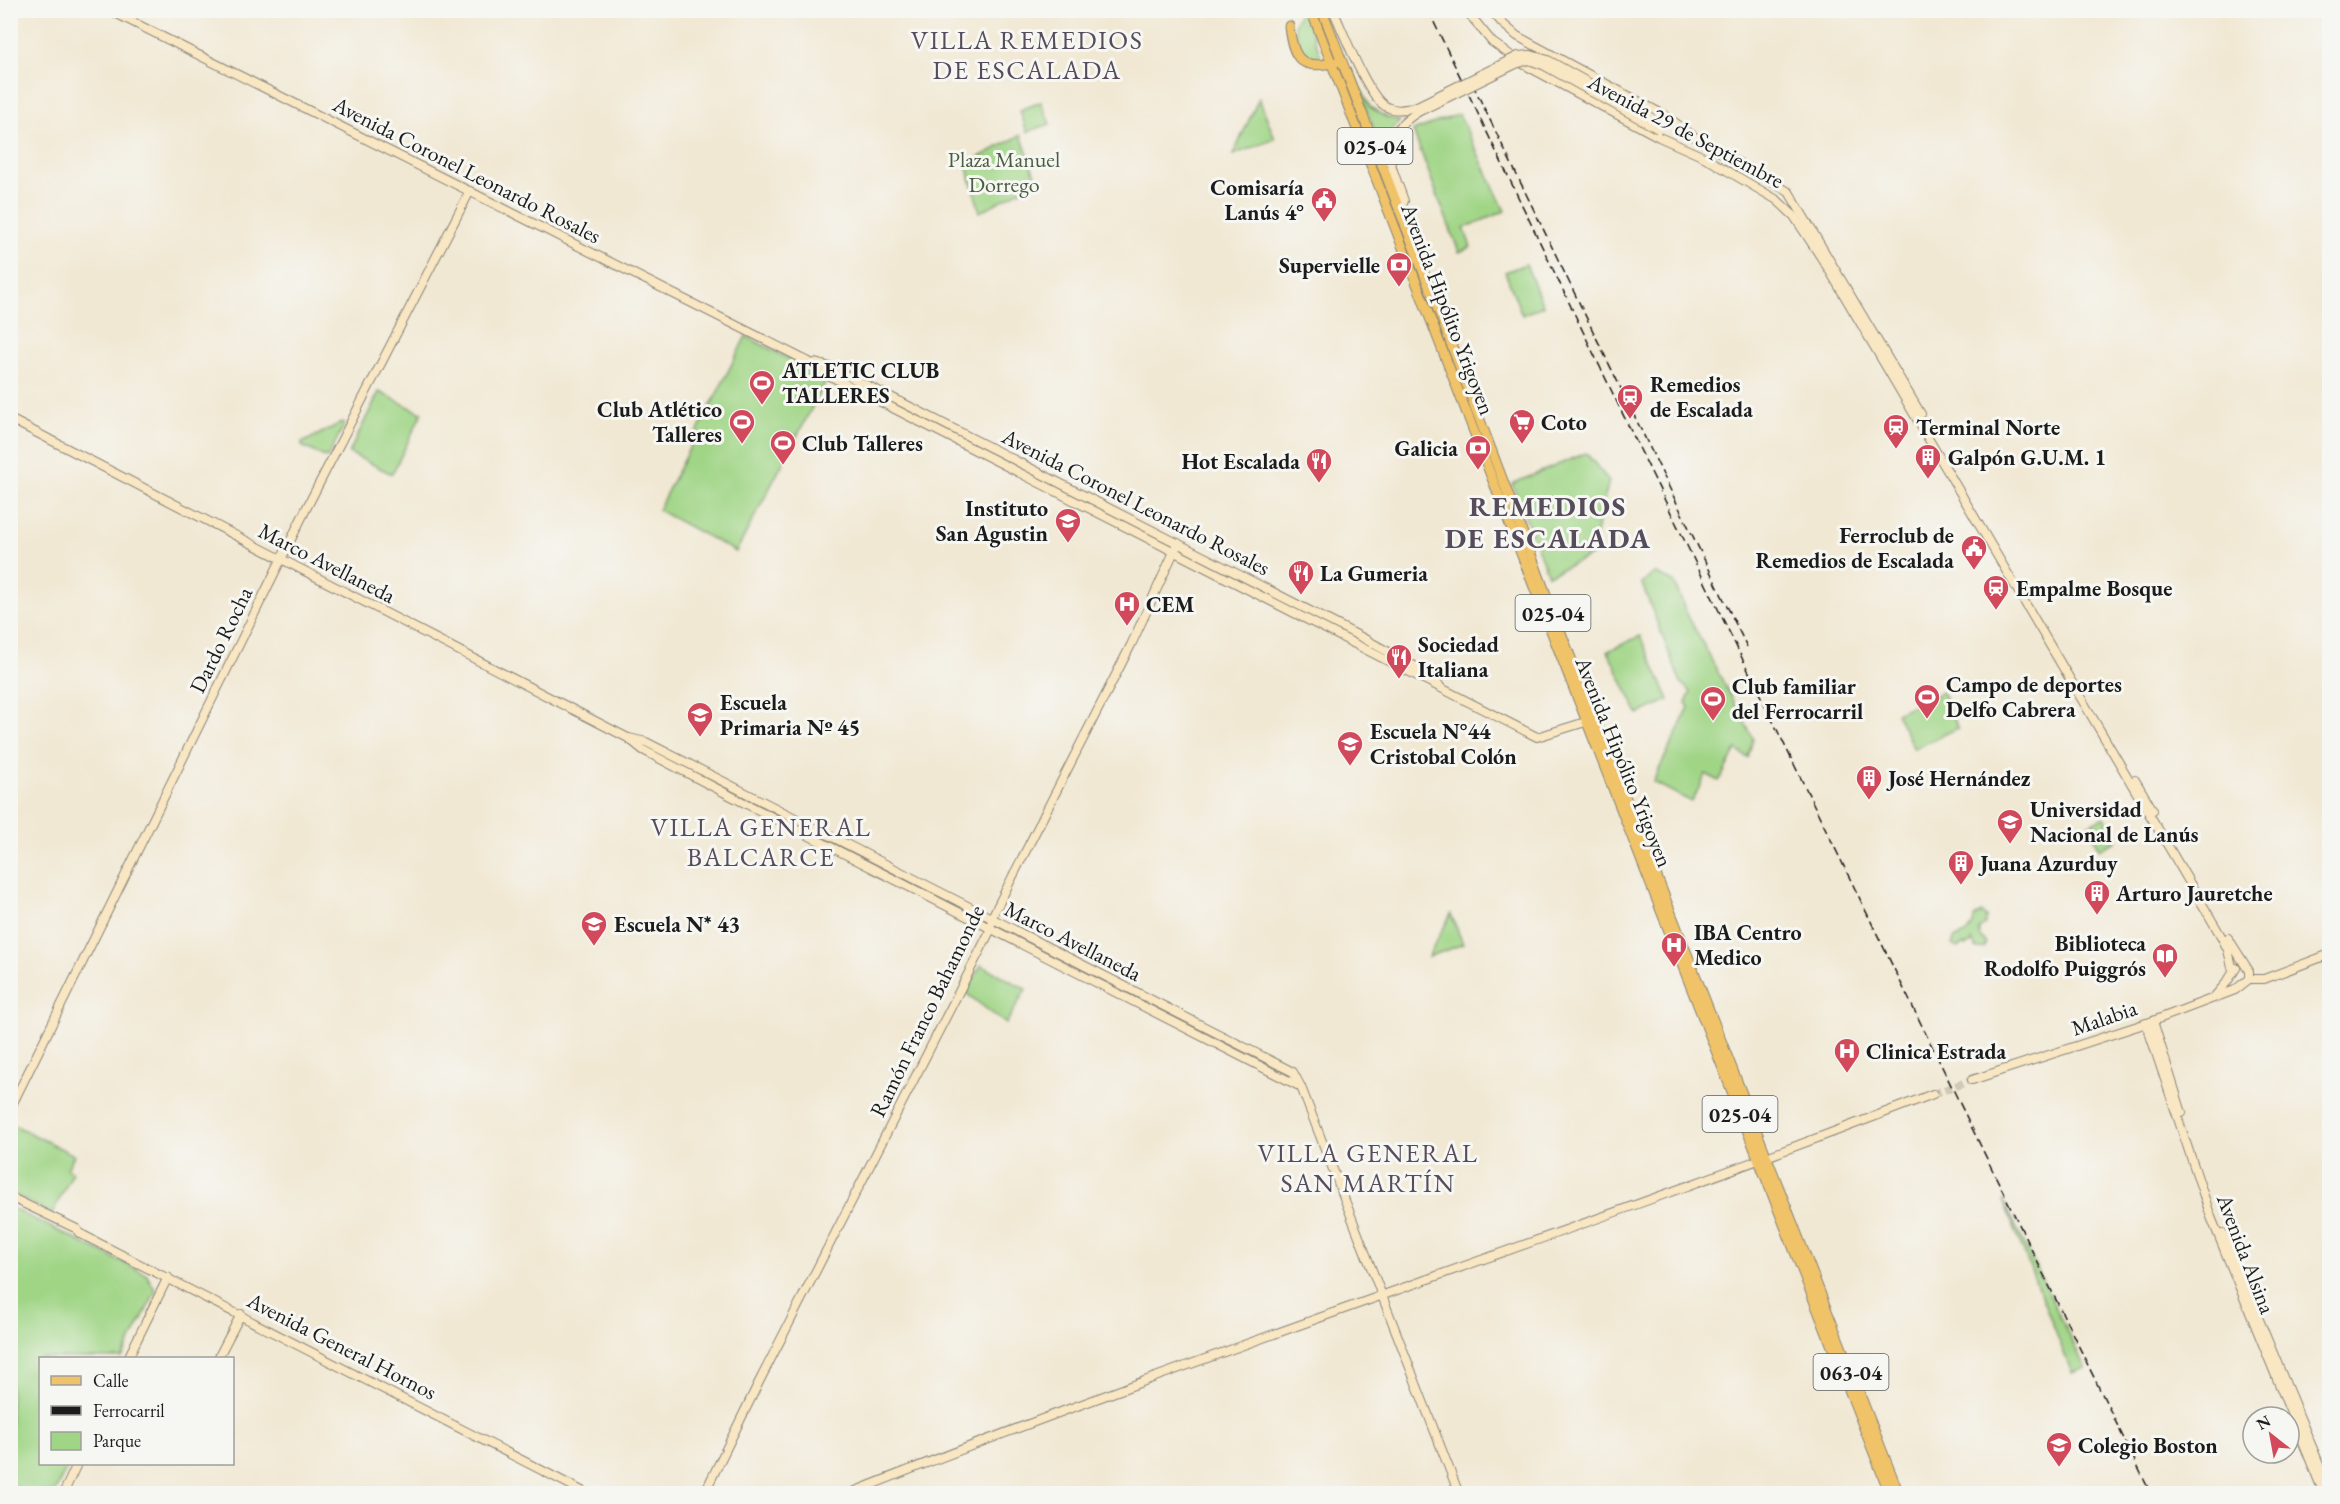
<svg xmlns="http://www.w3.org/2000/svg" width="2340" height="1504" font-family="'EB Garamond',serif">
  <rect width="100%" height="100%" fill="#f6f6f2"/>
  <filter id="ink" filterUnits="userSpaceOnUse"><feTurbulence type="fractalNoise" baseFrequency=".0167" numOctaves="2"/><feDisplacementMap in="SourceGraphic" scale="12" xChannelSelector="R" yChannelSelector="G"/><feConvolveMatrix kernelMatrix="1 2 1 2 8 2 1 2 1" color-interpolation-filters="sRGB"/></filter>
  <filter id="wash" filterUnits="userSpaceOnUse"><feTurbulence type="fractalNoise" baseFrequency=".008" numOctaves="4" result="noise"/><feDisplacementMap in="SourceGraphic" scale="24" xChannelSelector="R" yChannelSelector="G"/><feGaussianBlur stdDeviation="1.35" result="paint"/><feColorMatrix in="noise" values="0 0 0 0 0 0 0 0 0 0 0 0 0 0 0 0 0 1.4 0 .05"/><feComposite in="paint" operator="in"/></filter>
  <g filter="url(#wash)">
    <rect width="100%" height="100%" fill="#f1e8d3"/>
    <!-- green -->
    <g fill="#a0d586" stroke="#5e7851" stroke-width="1.5">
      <polygon points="1300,11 1304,11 1321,56 1310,57 1300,49 1294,25"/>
      <polygon points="1351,69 1370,107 1386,117 1400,121 1392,130 1394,183"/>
      <polygon points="1259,98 1275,139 1233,155"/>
      <polygon points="1041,102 1050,124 1027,132 1020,110"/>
      <polygon points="1459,114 1505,211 1464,228 1471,247 1459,252 1413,131"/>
      <polygon points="1021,135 1037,181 980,212 966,164"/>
      <polygon points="1526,264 1543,306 1522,315 1505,272"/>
      <polygon points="746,336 827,379 736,552 658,510"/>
      <polygon points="379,392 422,413 392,474 349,453"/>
      <polygon points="343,422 345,424 327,458 302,446 302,443"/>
      <polygon points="1586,453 1609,481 1591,552 1593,555 1548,575 1512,484"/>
      <polygon points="1654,573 1674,582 1687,614 1753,738 1748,758 1736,750 1719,781 1706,774 1692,802 1653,782 1689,707 1686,703 1691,692 1681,683 1642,584"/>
      <polygon points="1640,636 1669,700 1638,714 1608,651"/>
      <polygon points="1942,692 1958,728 1914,749 1896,713"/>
      <polygon points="2105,817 2117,841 2100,849 2088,825"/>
      <path d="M1982 913 1986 917 1985 925 1979 929V935L1986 943 1984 948 1977 949 1971 940 1972 943 1966 946 1963 945 1957 948 1952 945 1955 938C1966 935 1974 929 1974 917Z"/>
      <polygon points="1451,914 1463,944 1428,957"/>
      <polygon points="981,965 1026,989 1006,1024 966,993"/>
      <polygon points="10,1123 74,1155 67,1169 73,1172 52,1214 11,1193"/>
      <polygon points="2003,1200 2085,1368 2072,1373"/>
      <polygon points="10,1207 146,1274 156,1291 122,1358 40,1358 40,1464 69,1464 54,1493 11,1493"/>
    </g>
  </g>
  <g filter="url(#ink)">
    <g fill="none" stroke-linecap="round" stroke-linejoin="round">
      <!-- secondary-tunnel -->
      <polyline stroke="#d1c9b8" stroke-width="8" stroke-dasharray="8 4" stroke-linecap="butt" points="1933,1094 1972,1080"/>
      <!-- secondary casing -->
      <g stroke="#868278" stroke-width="10">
        <g id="secondary">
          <polyline points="109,10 809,362 830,376 1537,737 1592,720"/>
          <path d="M1333 10C1343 31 1367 95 1385 106 1395 112 1406 110 1417 106"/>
          <polyline points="1466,10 1492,42 1523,64 1659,137 1704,157 1777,200 1794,216 1828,268 2221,936 2228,950 2233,971"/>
          <polyline points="1491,10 1502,23 1517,36 1666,116 1699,140 1789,192 1921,414"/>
          <path d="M1400 210 1404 201C1390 160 1374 140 1418 112"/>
          <polyline points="815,363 830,367 901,402 1361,637 1433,676 1439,685"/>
          <polyline points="10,419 599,723 628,738 643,750 733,797 1301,1087"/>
          <polyline points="629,738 646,742 1293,1072 1301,1087 1459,1494"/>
          <polyline points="2135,780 2153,810"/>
          <polyline points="2228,938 2249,971 2249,979"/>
          <polyline points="2249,979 2264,979 2330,954"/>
          <polyline points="2215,996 2227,982 2236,968"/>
          <polyline points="2153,1021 2182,1113"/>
          <polyline points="2146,1023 2211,1217 2324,1494"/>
          <polyline points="1972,1080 2153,1021 2235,990 2249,979"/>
          <polyline points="10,1109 306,509 470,191"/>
          <polyline points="10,1197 77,1229 79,1233 588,1494"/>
          <polyline points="2223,1233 2330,1490"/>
          <polyline points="128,1358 168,1277"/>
          <polyline points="218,1358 241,1314"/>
          <polyline points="63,1494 77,1464"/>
          <polyline points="704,1494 758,1384 989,933 993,915 1131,645 1178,543"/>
          <path d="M848 1494C1206 1351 1574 1233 1933 1094"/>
        </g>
      </g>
      <!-- primary casing -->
      <g stroke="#868278" stroke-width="11">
        <g id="primary">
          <polyline points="1311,10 1541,605 1890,1494"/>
          <polyline points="1322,10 1439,312 1547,597 1899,1494"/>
          <path d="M1289 26C1293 59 1301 71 1336 62"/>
        </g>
      </g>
      <!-- secondary -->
      <use href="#secondary" stroke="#f9e7c3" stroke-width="8"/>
      <!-- primary -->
      <use href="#primary" stroke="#f0c369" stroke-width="9"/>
      <!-- rail -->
      <g stroke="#1c1c1c" stroke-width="1.5" stroke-dasharray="9 4.5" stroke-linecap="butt">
        <polyline points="1428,10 1629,427 2151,1494"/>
        <polyline points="1472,83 1747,647"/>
      </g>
      <!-- secondary-bridge casing -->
      <g stroke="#868278" stroke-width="10" stroke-linecap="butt">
        <g id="secondary-bridge">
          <polyline points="1417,106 1518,56 1531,55 1548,60 1663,124"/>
          <polyline points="1418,112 1516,64 1529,60 1543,65 1658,129"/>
        </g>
      </g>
      <!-- secondary-bridge -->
      <use href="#secondary-bridge" stroke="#f9e7c3" stroke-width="8"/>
    </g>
  </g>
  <!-- icons -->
  <defs>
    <g id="civic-pin" transform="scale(1.35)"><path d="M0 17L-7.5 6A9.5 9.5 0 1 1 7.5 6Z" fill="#d1495b" stroke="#f6f6f2"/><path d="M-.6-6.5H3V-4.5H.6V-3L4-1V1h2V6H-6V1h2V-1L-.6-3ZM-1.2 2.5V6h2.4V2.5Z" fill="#fff"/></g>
    <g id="bank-pin" transform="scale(1.35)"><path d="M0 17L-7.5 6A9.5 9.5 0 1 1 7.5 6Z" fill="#d1495b" stroke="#f6f6f2"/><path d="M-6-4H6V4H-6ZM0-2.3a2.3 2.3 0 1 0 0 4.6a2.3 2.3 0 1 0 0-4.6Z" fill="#fff"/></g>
    <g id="stadium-pin" transform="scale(1.35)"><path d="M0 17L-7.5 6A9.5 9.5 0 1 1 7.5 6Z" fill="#d1495b" stroke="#f6f6f2"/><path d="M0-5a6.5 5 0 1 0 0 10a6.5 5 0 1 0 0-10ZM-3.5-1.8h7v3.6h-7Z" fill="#fff"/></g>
    <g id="station-pin" transform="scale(1.35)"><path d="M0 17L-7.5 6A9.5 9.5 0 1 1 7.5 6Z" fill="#d1495b" stroke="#f6f6f2"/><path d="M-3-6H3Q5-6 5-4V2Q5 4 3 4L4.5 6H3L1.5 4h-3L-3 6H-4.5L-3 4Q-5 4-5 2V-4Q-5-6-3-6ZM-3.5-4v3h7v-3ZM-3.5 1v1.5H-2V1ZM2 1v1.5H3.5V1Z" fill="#fff"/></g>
    <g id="supermarket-pin" transform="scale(1.35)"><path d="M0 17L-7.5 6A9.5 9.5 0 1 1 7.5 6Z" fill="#d1495b" stroke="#f6f6f2"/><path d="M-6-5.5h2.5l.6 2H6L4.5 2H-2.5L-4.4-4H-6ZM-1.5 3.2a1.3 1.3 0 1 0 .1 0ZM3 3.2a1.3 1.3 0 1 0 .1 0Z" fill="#fff"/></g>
    <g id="building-pin" transform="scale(1.35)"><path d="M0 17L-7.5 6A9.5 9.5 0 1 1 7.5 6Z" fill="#d1495b" stroke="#f6f6f2"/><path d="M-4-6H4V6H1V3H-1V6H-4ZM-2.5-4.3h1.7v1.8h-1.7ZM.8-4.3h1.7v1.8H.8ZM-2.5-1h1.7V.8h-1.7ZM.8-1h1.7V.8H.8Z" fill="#fff"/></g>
    <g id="restaurant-pin" transform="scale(1.35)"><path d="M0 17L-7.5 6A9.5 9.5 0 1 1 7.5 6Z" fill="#d1495b" stroke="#f6f6f2"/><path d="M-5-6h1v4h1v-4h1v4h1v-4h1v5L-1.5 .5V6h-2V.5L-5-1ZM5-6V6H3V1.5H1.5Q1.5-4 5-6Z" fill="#fff"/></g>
    <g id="school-pin" transform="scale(1.35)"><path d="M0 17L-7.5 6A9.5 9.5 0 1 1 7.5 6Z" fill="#d1495b" stroke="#f6f6f2"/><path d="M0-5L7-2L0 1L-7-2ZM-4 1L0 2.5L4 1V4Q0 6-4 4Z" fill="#fff"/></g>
    <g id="hospital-pin" transform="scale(1.35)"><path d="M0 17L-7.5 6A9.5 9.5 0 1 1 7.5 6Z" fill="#d1495b" stroke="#f6f6f2"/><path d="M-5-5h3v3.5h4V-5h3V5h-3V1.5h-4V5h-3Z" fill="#fff"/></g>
    <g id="university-pin" transform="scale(1.35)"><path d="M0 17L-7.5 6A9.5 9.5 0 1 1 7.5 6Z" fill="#d1495b" stroke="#f6f6f2"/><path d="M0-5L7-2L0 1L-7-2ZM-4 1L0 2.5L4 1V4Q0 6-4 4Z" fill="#fff"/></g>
    <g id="library-pin" transform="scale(1.35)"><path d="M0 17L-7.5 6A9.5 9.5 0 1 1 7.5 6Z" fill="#d1495b" stroke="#f6f6f2"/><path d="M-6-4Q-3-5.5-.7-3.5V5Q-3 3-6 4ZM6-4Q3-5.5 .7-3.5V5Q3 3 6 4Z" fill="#fff"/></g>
  </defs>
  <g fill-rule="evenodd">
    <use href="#civic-pin" x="1324" y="200"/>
    <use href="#bank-pin" x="1399" y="265"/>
    <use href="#stadium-pin" x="762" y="383"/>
    <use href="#station-pin" x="1630" y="397"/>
    <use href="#stadium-pin" x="742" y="422"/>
    <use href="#supermarket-pin" x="1522" y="422"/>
    <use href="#station-pin" x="1896" y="427"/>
    <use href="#stadium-pin" x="783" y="443"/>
    <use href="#bank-pin" x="1478" y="448"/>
    <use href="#building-pin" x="1928" y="457"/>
    <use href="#restaurant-pin" x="1319" y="461"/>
    <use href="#school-pin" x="1068" y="521"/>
    <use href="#civic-pin" x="1974" y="548"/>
    <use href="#restaurant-pin" x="1301" y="573"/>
    <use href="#station-pin" x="1996" y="588"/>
    <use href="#hospital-pin" x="1127" y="604"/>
    <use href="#restaurant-pin" x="1399" y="657"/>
    <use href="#stadium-pin" x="1927" y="697"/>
    <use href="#stadium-pin" x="1713" y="699"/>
    <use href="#school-pin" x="700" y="715"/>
    <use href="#school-pin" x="1350" y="744"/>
    <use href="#building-pin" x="1869" y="778"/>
    <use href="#university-pin" x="2010" y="822"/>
    <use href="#building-pin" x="1961" y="863"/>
    <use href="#building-pin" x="2097" y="893"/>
    <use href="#school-pin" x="594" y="924"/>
    <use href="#hospital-pin" x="1674" y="945"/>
    <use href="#library-pin" x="2165" y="956"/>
    <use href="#hospital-pin" x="1847" y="1051"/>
    <use href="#school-pin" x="2059" y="1445"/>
  </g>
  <g text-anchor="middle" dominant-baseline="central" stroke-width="6" stroke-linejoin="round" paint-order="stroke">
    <!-- shield labels -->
    <g fill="#f6f6f2" stroke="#5d5d5c" stroke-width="1.5">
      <rect x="1337.5" y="128" width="75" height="36" rx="4.5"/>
      <rect x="1515.5" y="595" width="75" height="36" rx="4.5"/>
      <rect x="1702.5" y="1096" width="75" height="36" rx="4.5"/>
      <rect x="1813.5" y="1354" width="75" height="36" rx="4.5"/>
    </g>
    <g font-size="21" font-weight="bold" fill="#1c1c1c">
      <text x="1375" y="146">025-04</text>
      <text x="1553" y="613">025-04</text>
      <text x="1740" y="1114">025-04</text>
      <text x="1851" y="1372">063-04</text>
    </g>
    <!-- street labels -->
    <g font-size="22" fill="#1c1c1c" stroke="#f6f6f2">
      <text transform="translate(1686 131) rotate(28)">Avenida 29 de Septiembre</text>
      <text transform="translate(467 170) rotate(27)">Avenida Coronel Leonardo Rosales</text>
      <text transform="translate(1448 309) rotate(69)">Avenida Hipólito Yrigoyen</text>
      <text transform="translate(1136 502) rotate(27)">Avenida Coronel Leonardo Rosales</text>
      <text transform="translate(327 563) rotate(27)">Marco Avellaneda</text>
      <text transform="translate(221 640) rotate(-64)">Dardo Rocha</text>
      <text transform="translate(1624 762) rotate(68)">Avenida Hipólito Yrigoyen</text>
      <text transform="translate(1073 941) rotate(27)">Marco Avellaneda</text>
      <text transform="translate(927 1011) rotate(-64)">Ramón Franco Bahamonde</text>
      <text transform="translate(2104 1018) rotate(-19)">Malabia</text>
      <text transform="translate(2246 1254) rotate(69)">Avenida Alsina</text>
      <text transform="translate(342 1346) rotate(27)">Avenida General Hornos</text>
    </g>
    <!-- park labels -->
    <g font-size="22" fill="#4a5d41" stroke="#f6f6f2">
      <text x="1004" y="159">Plaza Manuel<tspan x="1004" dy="25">Dorrego</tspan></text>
    </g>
    <!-- poi labels -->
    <g font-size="22" font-weight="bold" fill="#1c1c1c" stroke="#f6f6f2" text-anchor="start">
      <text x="1304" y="187" text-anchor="end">Comisaría<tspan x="1304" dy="25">Lanús 4°</tspan></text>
      <text x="1380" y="265" text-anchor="end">Supervielle</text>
      <text x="782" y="370">ATLETIC CLUB<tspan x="782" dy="25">TALLERES</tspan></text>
      <text x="1650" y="384">Remedios<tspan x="1650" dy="25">de Escalada</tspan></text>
      <text x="722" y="409" text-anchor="end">Club Atlético<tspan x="722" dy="25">Talleres</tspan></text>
      <text x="1541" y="422">Coto</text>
      <text x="1916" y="427">Terminal Norte</text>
      <text x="802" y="443">Club Talleres</text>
      <text x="1458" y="448" text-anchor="end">Galicia</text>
      <text x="1948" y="457">Galpón G.U.M. 1</text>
      <text x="1300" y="461" text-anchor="end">Hot Escalada</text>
      <text x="1048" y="508" text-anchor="end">Instituto<tspan x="1048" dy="25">San Agustin</tspan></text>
      <text x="1954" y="535" text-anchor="end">Ferroclub de<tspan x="1954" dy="25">Remedios de Escalada</tspan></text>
      <text x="1320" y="573">La Gumeria</text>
      <text x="2016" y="588">Empalme Bosque</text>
      <text x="1146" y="604">CEM</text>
      <text x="1418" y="644">Sociedad<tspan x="1418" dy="25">Italiana</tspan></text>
      <text x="1946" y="684">Campo de deportes<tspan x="1946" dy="25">Delfo Cabrera</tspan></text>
      <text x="1732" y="686">Club familiar<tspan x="1732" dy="25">del Ferrocarril</tspan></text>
      <text x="720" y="702">Escuela<tspan x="720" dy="25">Primaria Nº 45</tspan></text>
      <text x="1370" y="731">Escuela N°44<tspan x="1370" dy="25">Cristobal Colón</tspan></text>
      <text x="1888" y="778">José Hernández</text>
      <text x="2030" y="809">Universidad<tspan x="2030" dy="25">Nacional de Lanús</tspan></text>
      <text x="1980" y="863">Juana Azurduy</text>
      <text x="2116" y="893">Arturo Jauretche</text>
      <text x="614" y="924">Escuela N* 43</text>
      <text x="1694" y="932">IBA Centro<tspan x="1694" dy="25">Medico</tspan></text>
      <text x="2146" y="943" text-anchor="end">Biblioteca<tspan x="2146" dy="25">Rodolfo Puiggrós</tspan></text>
      <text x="1866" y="1051">Clinica Estrada</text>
      <text x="2078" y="1445">Colegio Boston</text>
    </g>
    <!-- quarter labels -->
    <g font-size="26" letter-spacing="1.5" fill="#564c5b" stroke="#f6f6f2">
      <text x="1027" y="40">VILLA REMEDIOS<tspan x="1027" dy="30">DE ESCALADA</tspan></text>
      <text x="761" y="827">VILLA GENERAL<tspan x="761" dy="30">BALCARCE</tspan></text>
      <text x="1368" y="1153">VILLA GENERAL<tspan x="1368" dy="30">SAN MARTÍN</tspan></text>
    </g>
    <!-- district labels -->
    <g font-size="28" font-weight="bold" letter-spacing="1.5" fill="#564c5b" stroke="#f6f6f2">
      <text x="1548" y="506">REMEDIOS<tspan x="1548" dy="32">DE ESCALADA</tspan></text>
    </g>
  </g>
  <!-- margin -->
  <rect width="2340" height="1504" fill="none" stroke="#f6f6f2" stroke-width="36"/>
  <!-- legend -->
  <rect x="39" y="1357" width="195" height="108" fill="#f6f6f2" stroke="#9f9f9c" stroke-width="1.5"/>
  <rect x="51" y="1376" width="30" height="9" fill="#f0c369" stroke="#9f9f9c" stroke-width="1.5"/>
  <text x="93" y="1387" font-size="18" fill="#1c1c1c">Calle</text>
  <rect x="51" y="1406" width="30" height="9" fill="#1c1c1c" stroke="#9f9f9c" stroke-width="1.5"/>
  <text x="93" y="1417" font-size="18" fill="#1c1c1c">Ferrocarril</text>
  <rect x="51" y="1432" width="30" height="18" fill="#a0d586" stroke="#9f9f9c" stroke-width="1.5"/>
  <text x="93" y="1447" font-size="18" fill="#1c1c1c">Parque</text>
  <!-- north arrow -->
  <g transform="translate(2271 1435) rotate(329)"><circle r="28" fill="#f6f6f2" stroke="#9f9f9c" stroke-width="1.5"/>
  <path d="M0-4.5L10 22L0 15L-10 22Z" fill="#d1495b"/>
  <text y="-9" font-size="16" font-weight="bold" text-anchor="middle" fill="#1c1c1c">N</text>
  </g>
</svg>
